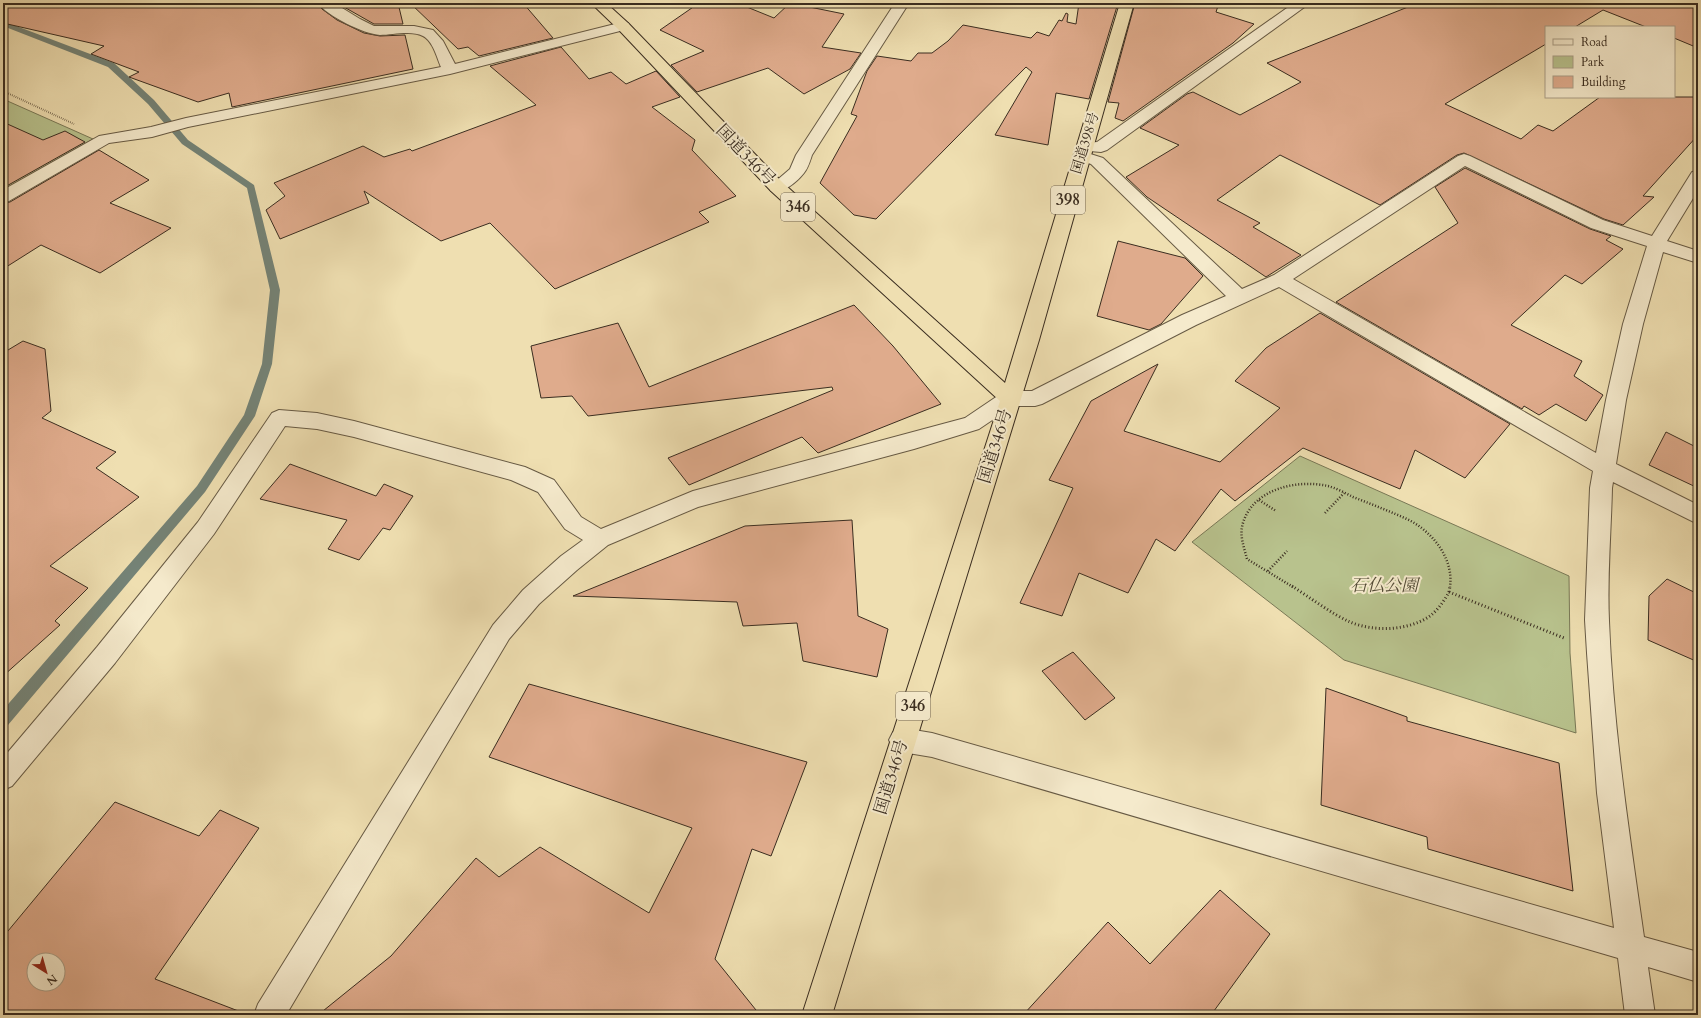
<svg xmlns="http://www.w3.org/2000/svg" width="1701" height="1018" font-family="Cardo,'Noto Serif JP',serif">
  <rect width="100%" height="100%" fill="#efdfb1"/>
  <filter id="stains"><feTurbulence type="fractalNoise" baseFrequency=".005" numOctaves="4"/><feColorMatrix values="0 0 0 0 .2 0 0 0 0 .09 0 0 0 0 .02 0 0 0 .5 -.17"/></filter>
  <radialGradient id="worn" r=".72"><stop offset=".6" stop-color="#630" stop-opacity="0"/><stop offset="1" stop-color="#630" stop-opacity=".3"/></radialGradient>
  <!-- green -->
  <g fill="#b8c28d" stroke="#797856">
    <polygon points="3,99 93,139 3,190"/>
    <polygon points="1300,456 1569,576 1570,653 1576,733 1344,660 1192,542"/>
  </g>
  <g fill="none" stroke-linecap="round" stroke-linejoin="round">
    <!-- stream -->
    <polygon fill="#748377" fill-rule="evenodd" points="3,21 114,63 154,100 188,140 254,185 280,290 272,364 255,416 205,492 8,725 3,726 3,710 197,486 244,415 262,364 270,290 247,188 182,144 148,104 108,67 3,26"/>
  </g>
  <!-- building -->
  <g fill="#dfab8c" stroke="#3a2d20" fill-rule="evenodd">
    <polygon points="3,3 317,3 322,9 337,20 364,33 380,36 405,35 413,69 232,107 229,93 198,102 129,77 139,72 91,54 104,46 3,23"/>
    <polygon points="337,3 398,3 403,24 374,24"/>
    <polygon points="410,3 523,3 553,38 479,56 468,47 458,49"/>
    <polygon points="699,3 737,3 774,18 790,3 844,14 822,47 861,53 850,69 804,94 768,68 697,92 671,65 704,51 660,30"/>
    <polygon points="1079,3 1118,3 1089,99 1056,93 1048,145 995,135 1032,72 1026,67 876,219 854,215 820,183 857,116 851,114 867,71 877,56 911,61 918,53 932,53 948,41 963,25 1031,38 1037,32 1049,36 1059,20 1062,21 1066,13 1068,14 1067,22 1076,24"/>
    <polygon points="1135,3 1219,3 1216,12 1254,24 1233,43 1123,121 1115,118 1119,103 1108,102"/>
    <polygon points="1418,3 1698,3 1698,48 1674,38 1674,27 1646,27 1603,10 1575,27 1546,27 1546,44 1445,104 1521,139 1538,125 1553,131 1600,97 1698,97 1698,135 1643,196 1654,197 1623,225 1604,219 1464,153 1457,155 1380,205 1280,155 1217,200 1260,223 1253,227 1301,255 1266,277 1147,197 1126,177 1179,145 1140,128 1187,94 1193,92 1240,115 1301,82 1267,63"/>
    <polygon points="561,47 589,79 611,72 626,84 656,71 680,97 652,107 695,140 692,150 736,196 699,212 709,222 555,289 490,223 441,241 364,191 369,203 280,239 266,210 285,196 274,183 363,146 384,157 410,149 412,151 536,105 490,66"/>
    <polygon points="3,122 43,140 65,131 85,142 3,188"/>
    <polygon points="99,150 149,180 110,203 171,228 100,273 41,245 3,269 3,203 10,202"/>
    <polygon points="1465,168 1590,229 1611,236 1606,240 1623,249 1582,284 1565,275 1511,325 1582,361 1574,376 1603,395 1586,421 1556,404 1539,415 1524,406 1522,409 1336,302 1458,223 1435,187"/>
    <polygon points="1118,241 1185,258 1203,276 1161,324 1149,330 1097,316"/>
    <polygon points="854,305 893,346 941,404 818,453 802,437 689,485 668,458 833,390 832,387 588,416 572,396 541,398 531,346 618,323 649,387"/>
    <polygon points="1320,313 1510,424 1465,478 1415,450 1400,489 1303,448 1235,501 1221,489 1175,551 1156,539 1128,593 1079,573 1062,616 1020,603 1073,488 1049,480 1091,401 1158,364 1124,431 1220,462 1280,408 1235,381 1266,348"/>
    <polygon points="23,341 45,349 51,411 42,418 116,452 96,468 139,497 50,566 88,588 55,621 60,625 3,676 3,353"/>
    <polygon points="1666,432 1698,448 1698,488 1649,465"/>
    <polygon points="290,464 376,496 384,484 413,496 390,530 383,528 359,560 328,549 347,520 260,499"/>
    <polygon points="852,520 858,616 888,629 877,677 803,661 797,623 743,626 737,602 573,596 745,526"/>
    <polygon points="1667,579 1698,594 1698,662 1648,640 1649,596"/>
    <polygon points="1073,652 1115,698 1085,720 1042,671"/>
    <polygon points="529,684 807,762 771,856 752,849 715,959 760,1015 318,1015 391,956 476,858 499,877 540,847 649,913 692,828 489,757"/>
    <polygon points="1326,688 1407,717 1407,721 1559,763 1573,891 1428,849 1427,837 1321,805"/>
    <path d="M115 802 199 836 220 810 259 828 155 979 241 1012 240 1015H3V937ZM34 960H58V984H34Z"/>
    <polygon points="1220,890 1270,934 1211,1015 1023,1015 1108,922 1150,964"/>
  </g>
  <g fill="none" stroke-linecap="round" stroke-linejoin="round">
    <!-- minor casing -->
    <g stroke="#675a44" stroke-width="2">
      <g id="minor">
        <path d="M318 3H334L360 19 374 26H414L433 30 443 41 455 64 623 22 628 23 630 26 628 29 450 74 188 127 152 137 109 143 9 201 3 202V190L99 136 151 127 186 118 441 67C437 58 433 41 423 36 411 30 392 35 380 35 364 34 327 16 318 3Z"/>
        <path d="M895 3H909L812 155C810 161 808 168 804 173 797 182 783 194 771 191L769 187 790 169 796 155Z"/>
        <polygon points="1294,3 1310,3 1107,150 1101,152 1078,150 1076,147 1078,144 1097,142"/>
        <path d="M1081 151 1103 158 1242 289 1274 275 1458 156 1464 154 1470 156 1603 220 1652 236 1692 172 1698 171V190L1667 241 1698 251V263L1663 252 1643 324 1626 400 1616 464 1698 505V524L1613 482 1612 488C1611 532 1607 577 1609 621 1613 727 1629 832 1644 937L1698 952V982L1648 967 1655 1015H1625L1618 958 932 757 902 752 893 748 889 740 893 732 902 728 932 733 1614 928 1597 793 1587 653 1585 620 1590 488 1593 471 1279 287 1196 325 1042 404 1035 406H1013L979 429 914 449 698 507 608 545 577 570 539 604 509 639 286 1015H254L258 1004 493 625 523 590 561 556 583 540 565 529 538 492 511 480 354 437 317 429 285 426 214 534 115 663 12 786 3 790V758L97 647 198 522 272 413 279 410 317 413 354 421 525 467 554 480 581 517 601 529 693 491 965 418 1002 393 1009 391H1032L1182 315 1226 296 1091 164 1075 159 1073 156 1075 153ZM1465 166 1591 228 1647 246 1623 324 1606 400 1596 453 1293 279Z"/>
      </g>
    </g>
    <!-- trunk casing -->
    <g stroke="#3a2d20" stroke-width="2">
      <polygon id="trunk" points="591,3 606,3 628,23 783,183 1005,383 1120,3 1134,3 1039,340 832,1015 802,1015 1000,401 771,191 618,29"/>
    </g>
    <!-- path-far2 -->
    <polyline stroke="#3a2d20" stroke-width="2" stroke-dasharray="0.5 1.5" stroke-linecap="butt" points="3,91 74,124"/>
    <!-- path-far1 -->
    <g stroke="#3a2d20" stroke-width="2.5" stroke-dasharray="1 2" stroke-linecap="butt">
      <polyline points="1259,500 1276,511"/>
      <polyline points="1325,513 1344,493"/>
      <polyline points="1268,571 1287,551"/>
      <path d="M1293 587 1247 559C1244 547 1239 535 1243 523 1253 489 1297 479 1328 486 1336 488 1345 493 1353 497 1371 504 1389 511 1407 519 1432 531 1454 558 1450 587"/>
    </g>
    <!-- path -->
    <g stroke="#3a2d20" stroke-width="3" stroke-dasharray="1 2.5" stroke-linecap="butt">
      <path d="M1292 586C1309 597 1332 614 1350 622 1374 632 1408 631 1430 616 1438 610 1444 601 1449 592"/>
      <polyline points="1449,592 1564,638"/>
      <polyline points="1449,592 1450,586"/>
    </g>
    <!-- minor -->
    <use href="#minor" fill="#f5eacc" fill-rule="evenodd"/>
    <!-- trunk -->
    <use href="#trunk" fill="#efdfb1" fill-rule="evenodd"/>
  </g>
  <g text-anchor="middle" dominant-baseline="central" stroke-width="4" stroke-linejoin="round" paint-order="stroke">
    <!-- far-street labels -->
    <g font-size="14" fill="#3a2d20" stroke="#f5eacc">
      <text transform="translate(1085 143) rotate(-73)">国道398号</text>
    </g>
    <!-- shield labels -->
    <g fill="#f5eacc" stroke="#726654" stroke-width="1">
      <rect x="1051" y="186" width="34" height="28" rx="3"/>
      <rect x="781" y="193" width="34" height="28" rx="3"/>
      <rect x="896" y="692" width="34" height="28" rx="3"/>
    </g>
    <g font-size="16" font-weight="bold" fill="#3a2d20">
      <text x="1068" y="200">398</text>
      <text x="798" y="207">346</text>
      <text x="913" y="706">346</text>
    </g>
    <!-- street labels -->
    <g font-size="17" fill="#3a2d20" stroke="#f5eacc">
      <text transform="translate(746 155) rotate(46)">国道346号</text>
      <text transform="translate(995 446) rotate(-73)">国道346号</text>
      <text transform="translate(891 777) rotate(-73)">国道346号</text>
    </g>
    <!-- park labels -->
    <g font-size="17" font-style="italic" fill="#534b36" stroke="#f5eacc">
      <text x="1384" y="585">石仏公園</text>
    </g>
  </g>
  <!-- margin -->
  <rect width="1701" height="1018" fill="none" stroke="#efdfb1" stroke-width="16"/>
  <rect x="4" y="4" width="1693" height="1010" fill="none" stroke="#3a2d20" stroke-width="2"/>
  <rect x="8" y="8" width="1685" height="1002" fill="none" stroke="#3a2d20"/>
  <!-- legend -->
  <rect x="1545" y="26" width="130" height="72" fill="#f5eacc" stroke="#aa9e87"/>
  <rect x="1553" y="39" width="20" height="6" fill="#f5eacc" stroke="#aa9e87"/>
  <text x="1581" y="46" font-size="12" fill="#3a2d20">Road</text>
  <rect x="1553" y="56" width="20" height="12" fill="#b8c28d" stroke="#aa9e87"/>
  <text x="1581" y="66" font-size="12" fill="#3a2d20">Park</text>
  <rect x="1553" y="76" width="20" height="12" fill="#dfab8c" stroke="#aa9e87"/>
  <text x="1581" y="86" font-size="12" fill="#3a2d20">Building</text>
  <!-- north arrow -->
  <g transform="translate(46 972) rotate(143)"><circle r="19" fill="#f5eacc" stroke="#aa9e87"/>
  <path d="M0-3L7 15L0 10L-7 15Z" fill="#8f2418"/>
  <text y="-6" font-size="11" font-weight="bold" text-anchor="middle" fill="#3a2d20">N</text>
  </g>
  <rect width="100%" height="100%" filter="url(#stains)"/>
  <rect width="100%" height="100%" fill="url(#worn)"/>
</svg>
